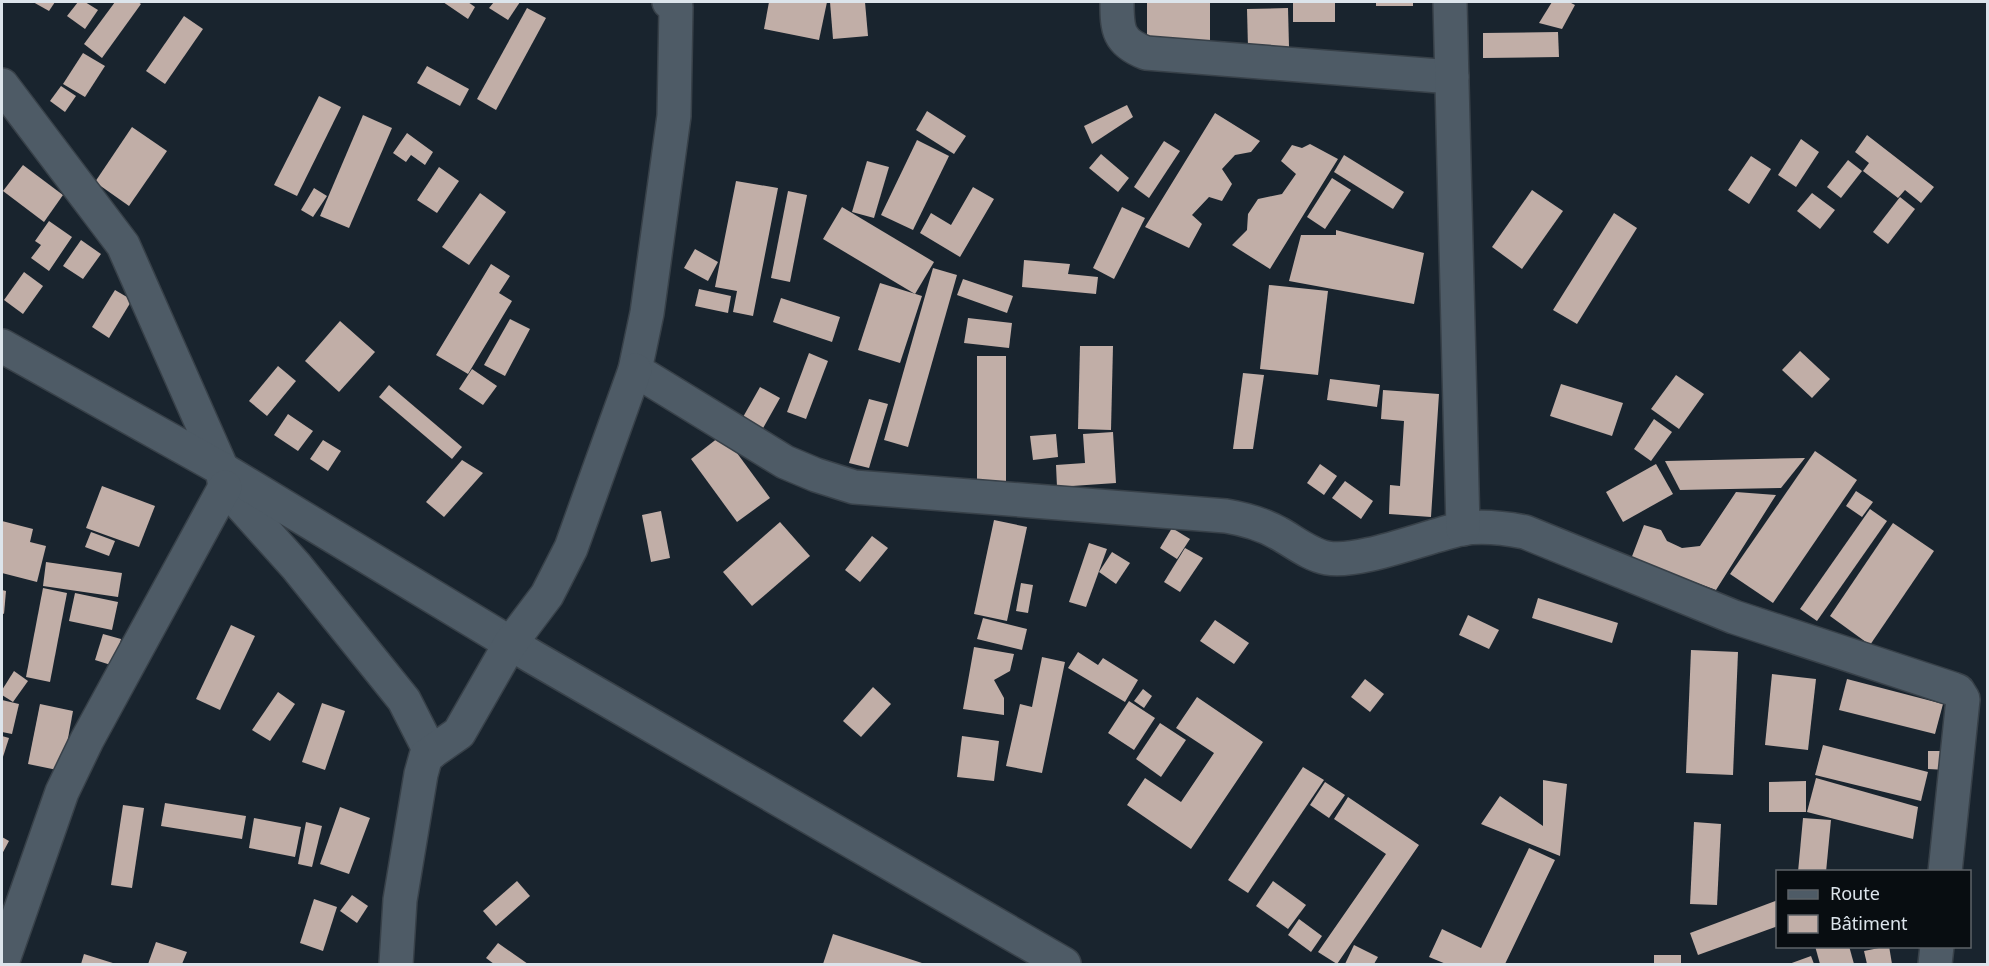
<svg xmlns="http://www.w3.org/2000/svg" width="1989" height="966" font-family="'Noto Sans',sans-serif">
  <rect width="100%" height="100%" fill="#19242e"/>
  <!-- building -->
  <g fill="#c1aea7">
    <polygon points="33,2 55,2 49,11"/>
    <polygon points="78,2 85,2 98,10 85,29 67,16"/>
    <polygon points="115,2 138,2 141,4 102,58 84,44"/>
    <polygon points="443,2 468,2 475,7 468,19"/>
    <polygon points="494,2 520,2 508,20 489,8"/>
    <polygon points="769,2 827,2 819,40 764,29"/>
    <polygon points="830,2 865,2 868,36 833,39"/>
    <rect x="1147" y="2" width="63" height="40"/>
    <rect x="1293" y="2" width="42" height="20"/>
    <rect x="1376" y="2" width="37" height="4"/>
    <polygon points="1552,2 1569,2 1575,5 1562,29 1539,23"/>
    <polygon points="527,8 546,18 496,110 477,99"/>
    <polygon points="1288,8 1289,47 1248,48 1247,9"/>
    <polygon points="184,16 203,29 165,84 146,71"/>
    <polygon points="1558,32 1559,57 1483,58 1483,33"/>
    <polygon points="83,53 105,66 85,97 63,84"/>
    <polygon points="427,66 469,89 460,106 417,83"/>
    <polygon points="61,86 76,96 65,112 50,101"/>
    <polygon points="319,96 341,107 297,196 274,185"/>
    <polygon points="1127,105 1133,117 1092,144 1084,126"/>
    <polygon points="927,111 966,136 954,154 916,130"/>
    <polygon points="1215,113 1260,141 1251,152 1235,155 1222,169 1232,184 1222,201 1209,197 1192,215 1202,224 1189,248 1145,227"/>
    <polygon points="363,115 392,128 349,228 320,216"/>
    <polygon points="132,127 167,151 129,206 95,182"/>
    <polygon points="407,133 433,152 425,165 411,155 406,162 393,153"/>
    <polygon points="1867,135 1934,187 1921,203 1905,190 1898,198 1863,171 1869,163 1855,152"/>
    <polygon points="1801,139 1819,152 1796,187 1778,175"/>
    <polygon points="917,140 949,156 913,230 881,215"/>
    <polygon points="1164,141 1180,151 1149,198 1134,187"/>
    <polygon points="1310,144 1338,159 1270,269 1232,245 1247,230 1248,214 1258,199 1282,194 1296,174 1281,161 1292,145 1302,148"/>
    <polygon points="1101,154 1129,178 1118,192 1089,168"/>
    <polygon points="1344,155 1404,192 1393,209 1334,172"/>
    <polygon points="1751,156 1771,169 1749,204 1728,190"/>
    <polygon points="1848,160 1862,171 1841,198 1827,187"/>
    <polygon points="867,161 889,167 874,218 852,212"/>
    <polygon points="23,165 63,195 44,222 3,191"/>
    <polygon points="439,167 459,181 437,213 417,200"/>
    <polygon points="1332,178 1351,190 1325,229 1307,217"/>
    <polygon points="736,181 778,188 753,316 733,312 737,291 715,287"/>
    <polygon points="973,187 994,199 960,257 920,233 931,213 951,225"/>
    <polygon points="314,188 327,196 313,217 301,210"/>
    <polygon points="1532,190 1563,211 1522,269 1492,247"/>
    <polygon points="788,191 807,195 790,282 771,278"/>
    <polygon points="480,193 506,212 469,265 442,247"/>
    <polygon points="1812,193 1835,210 1820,229 1797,211"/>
    <polygon points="1900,197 1915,209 1888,244 1873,232"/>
    <polygon points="842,207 934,262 915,294 823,239"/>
    <polygon points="1122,207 1145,218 1114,279 1093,268"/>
    <polygon points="1614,213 1637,228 1577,324 1553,310"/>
    <polygon points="49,221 72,237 49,271 31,258 41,245 35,241"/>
    <polygon points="1336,230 1424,253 1414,304 1289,281 1301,235 1336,235"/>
    <polygon points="81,240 101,254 83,279 63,266"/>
    <polygon points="695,249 718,262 708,281 684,268"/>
    <polygon points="1024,260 1070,264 1068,274 1098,277 1096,294 1022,287"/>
    <polygon points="491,264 510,276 499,293 512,301 468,374 436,355"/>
    <polygon points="933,268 957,275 908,447 884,440"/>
    <polygon points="24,272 43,286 23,314 4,300"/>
    <polygon points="963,279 1013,296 1007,313 957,295"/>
    <polygon points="880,283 922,296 900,363 858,350"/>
    <polygon points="1269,285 1328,291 1318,375 1260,369"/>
    <polygon points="699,289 731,296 728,313 695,306"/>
    <polygon points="115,290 132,300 109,338 92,327"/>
    <polygon points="781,298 840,317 832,342 773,322"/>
    <polygon points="968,318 1012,323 1009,348 964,343"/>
    <polygon points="510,319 530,329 505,376 484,365"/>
    <polygon points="340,321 375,352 339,392 305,361"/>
    <polygon points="1080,346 1113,346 1111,430 1078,429"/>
    <polygon points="1800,351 1830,379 1812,398 1782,370"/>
    <polygon points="809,353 828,361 806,419 787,412"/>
    <rect x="977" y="356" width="29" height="126"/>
    <polygon points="278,366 296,381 267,416 249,401"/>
    <polygon points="472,369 497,386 483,405 459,389"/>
    <polygon points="1243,373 1264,375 1253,449 1233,449"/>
    <polygon points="1676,375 1704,394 1679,429 1651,409"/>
    <polygon points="1330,379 1380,385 1377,407 1327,400"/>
    <polygon points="1561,384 1623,403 1612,436 1550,416"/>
    <polygon points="389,385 462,447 452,459 379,397"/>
    <polygon points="760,387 780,398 758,437 738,426"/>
    <polygon points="1383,390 1439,394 1431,517 1389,514 1390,485 1400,486 1404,421 1381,419"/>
    <polygon points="869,399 888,404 869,468 849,463"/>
    <polygon points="288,414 313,431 298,451 274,435"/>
    <polygon points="1654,419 1672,432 1651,461 1634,449"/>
    <polygon points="1113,432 1116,483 1057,487 1056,465 1085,463 1083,434"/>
    <polygon points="723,434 770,498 737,522 691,459"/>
    <polygon points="1056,434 1058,457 1033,460 1030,436"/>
    <polygon points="323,440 341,451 328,471 310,459"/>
    <polygon points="1815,451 1857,480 1773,603 1730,574"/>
    <polygon points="1805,458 1781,488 1680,490 1665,461"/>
    <polygon points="462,460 483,473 444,517 426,502"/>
    <polygon points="1320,464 1337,476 1324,495 1307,483"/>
    <polygon points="1656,464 1673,494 1623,522 1606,492"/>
    <polygon points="1345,481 1373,501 1361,519 1332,498"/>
    <polygon points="102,486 155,506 139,547 86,528"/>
    <polygon points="1856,491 1873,502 1862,517 1846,506"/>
    <polygon points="1736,492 1776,495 1716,590 1631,559 1644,525 1661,530 1667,541 1682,548 1700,546"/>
    <polygon points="1870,509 1887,521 1817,621 1800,609"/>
    <polygon points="661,511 670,558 651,562 642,515"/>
    <polygon points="994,520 1027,527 1007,621 974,614"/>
    <polygon points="2,521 33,529 30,542 46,546 37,582 2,573"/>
    <polygon points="780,522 810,556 752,606 723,572"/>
    <polygon points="1893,523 1934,551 1870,645 1830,616"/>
    <polygon points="1172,528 1190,539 1177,559 1160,548"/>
    <polygon points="91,532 115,541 109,556 85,547"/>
    <polygon points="872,536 888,548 860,582 845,570"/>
    <polygon points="1089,543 1107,549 1086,607 1069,602"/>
    <polygon points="1185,548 1203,558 1180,592 1164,582"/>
    <polygon points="1112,552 1130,563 1116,584 1099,572"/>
    <polygon points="46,562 122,573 118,597 43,586"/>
    <polygon points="1021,583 1033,585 1028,613 1016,611"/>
    <polygon points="43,588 67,593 50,682 26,677"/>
    <polygon points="2,590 6,591 4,614 2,613"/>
    <polygon points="75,593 118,602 112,630 69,621"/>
    <polygon points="1538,598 1618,623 1612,643 1532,618"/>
    <polygon points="1468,615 1499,630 1489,649 1459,635"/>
    <polygon points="983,618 1027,629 1022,650 977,639"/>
    <polygon points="1215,620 1249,643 1234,664 1200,641"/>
    <polygon points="231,625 255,636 220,710 196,699"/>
    <polygon points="103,634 121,639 114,666 95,660"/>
    <polygon points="974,647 1014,654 1010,671 994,680 1004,698 1004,715 963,709"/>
    <polygon points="1691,650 1738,652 1733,775 1686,773"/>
    <polygon points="1078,652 1098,665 1103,658 1138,680 1125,702 1068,668"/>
    <polygon points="1042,657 1065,662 1042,773 1006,766 1020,704 1032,707"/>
    <polygon points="14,671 28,681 13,702 2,695 2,690"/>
    <polygon points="1772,674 1816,679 1808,750 1765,745"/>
    <polygon points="1365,679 1384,694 1370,712 1351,697"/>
    <polygon points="1847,679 1943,704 1935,734 1839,710"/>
    <polygon points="873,687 891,704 861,737 843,721"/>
    <polygon points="1143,689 1152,696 1144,708 1134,701"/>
    <polygon points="278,692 295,704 270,741 252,730"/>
    <polygon points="1197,697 1263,742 1191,849 1127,805 1145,778 1181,802 1214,753 1176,728"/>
    <polygon points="2,700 19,704 12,734 2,732"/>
    <polygon points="1129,701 1155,718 1134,750 1108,733"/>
    <polygon points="322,703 345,711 325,770 302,762"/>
    <polygon points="40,704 73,711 62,771 28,764"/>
    <polygon points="1160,723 1186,740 1161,777 1136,759"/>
    <polygon points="2,736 9,738 2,760"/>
    <polygon points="962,736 999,741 994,781 957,777"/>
    <polygon points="1823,745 1928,772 1921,801 1815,775"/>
    <polygon points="1928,751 1948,751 1947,770 1928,769"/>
    <polygon points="1303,767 1324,780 1248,893 1228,880"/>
    <polygon points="1816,778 1918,807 1913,839 1807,812"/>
    <polygon points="1543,780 1567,784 1560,856 1481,824 1500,796 1543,826"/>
    <polygon points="1806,781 1806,812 1769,812 1769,782"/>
    <polygon points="1325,782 1345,795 1329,818 1310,805"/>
    <polygon points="1348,797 1419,845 1337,964 1318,952 1386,854 1334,819"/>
    <polygon points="165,803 246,816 242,839 161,826"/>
    <polygon points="123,805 144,808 132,888 111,885"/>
    <polygon points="340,807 370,818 349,874 320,864"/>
    <polygon points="254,818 301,827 295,857 249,848"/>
    <polygon points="1803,818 1831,820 1826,872 1798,872"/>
    <polygon points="306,822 322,826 312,867 298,864"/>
    <polygon points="1694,822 1721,824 1717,905 1690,904"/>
    <polygon points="2,837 9,841 2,854"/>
    <polygon points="1529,848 1555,860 1505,964 1446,964 1429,957 1442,929 1481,948"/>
    <polygon points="517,881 530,896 496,926 483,911"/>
    <polygon points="1273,881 1306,905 1288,929 1256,906"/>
    <polygon points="352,895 368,906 357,923 340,911"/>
    <polygon points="314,899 337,907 323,951 300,943"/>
    <polygon points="1778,900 1778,926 1698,955 1690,933"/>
    <polygon points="1299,919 1322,936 1311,952 1288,935"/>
    <polygon points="833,934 925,964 823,964"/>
    <polygon points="156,942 187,952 182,964 148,964"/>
    <polygon points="498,943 528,964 494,964 486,958"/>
    <polygon points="1354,945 1378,957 1374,964 1345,964"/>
    <polygon points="1815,946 1849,946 1854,964 1820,964"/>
    <polygon points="1889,946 1892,964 1867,964 1864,951"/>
    <polygon points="84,954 116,964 81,964"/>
    <rect x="1654" y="955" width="27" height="9"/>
    <polygon points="1811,956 1814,964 1789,964"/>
  </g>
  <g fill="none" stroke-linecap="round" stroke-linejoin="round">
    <!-- minor casing -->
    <g stroke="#384149" stroke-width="36">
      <g id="minor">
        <path d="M669 2 676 7 674 116 647 313 635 370 785 462 816 475 854 487 1226 516C1244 519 1262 524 1278 533 1293 541 1310 555 1327 558 1359 564 1427 536 1461 529 1482 525 1504 528 1525 532L1734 617 1953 689 1958 691 1963 699 1945 872"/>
        <path d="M1117 2C1117 30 1118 42 1146 53L1452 77"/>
        <polyline points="1450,2 1463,529"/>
        <polyline points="2,85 123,245 222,469 225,487 296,566 404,700 431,753"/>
        <polyline points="2,346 222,469 533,657 1064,964"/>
        <polyline points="2,963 62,792 87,740 225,487"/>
        <polyline points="396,964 400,900 421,774 426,756 459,733 510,644 547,595 571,548 635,370"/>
        <polyline points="1935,964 1937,946"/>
      </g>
    </g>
    <!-- minor -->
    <use href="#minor" stroke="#4e5b66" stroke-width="33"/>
  </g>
  <!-- border -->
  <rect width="1989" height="966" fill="none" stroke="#dce4eb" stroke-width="6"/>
  <!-- legend -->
  <rect x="1776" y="870" width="195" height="78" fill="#080d11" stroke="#5d6368" stroke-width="1.5"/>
  <rect x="1788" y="890" width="30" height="9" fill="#4e5b66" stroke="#5d6368" stroke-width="1.5"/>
  <text x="1830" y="900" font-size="18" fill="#dce4eb">Route</text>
  <rect x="1788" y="915" width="30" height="18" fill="#c1aea7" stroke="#5d6368" stroke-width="1.5"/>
  <text x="1830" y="930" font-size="18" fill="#dce4eb">Bâtiment</text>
</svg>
